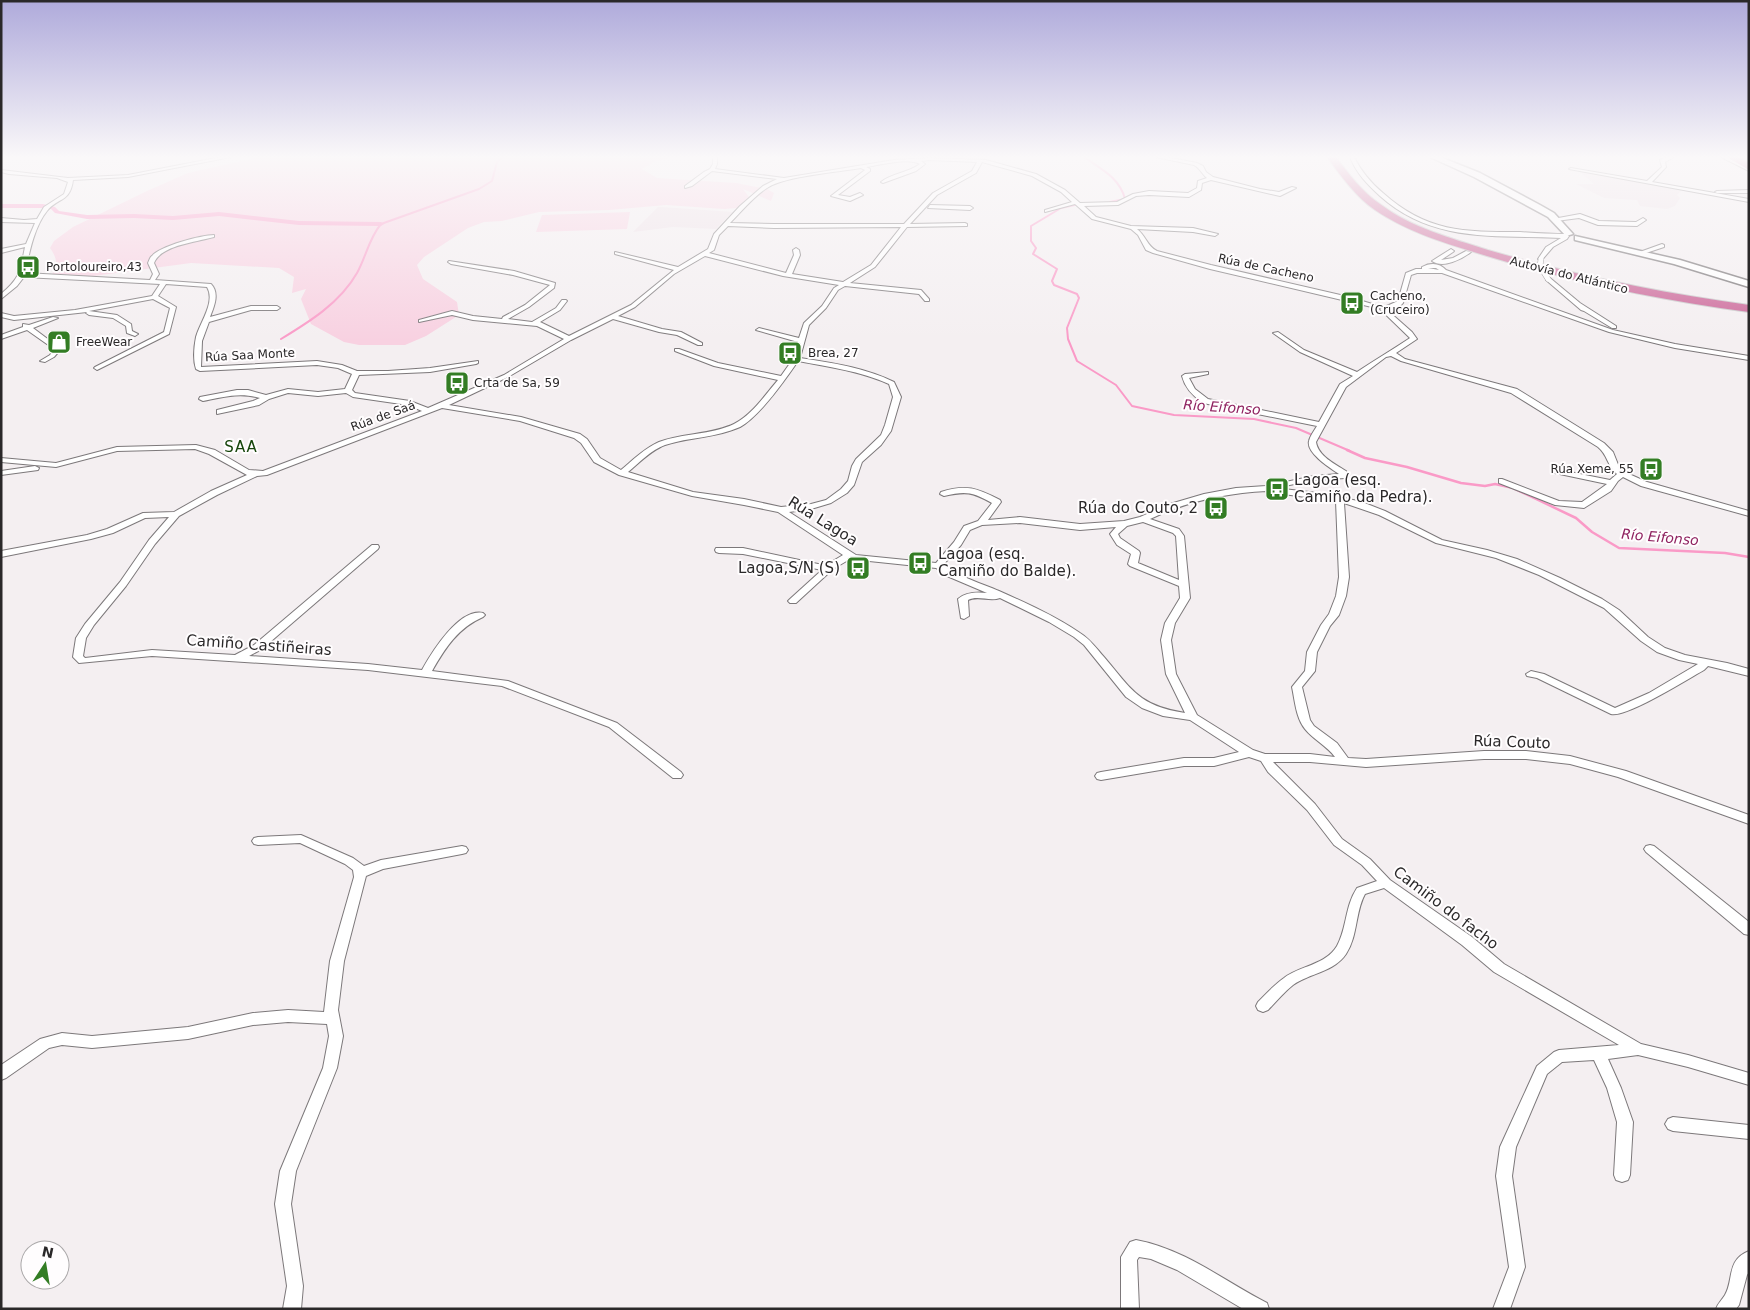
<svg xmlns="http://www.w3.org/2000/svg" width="1750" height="1310" font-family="'DejaVu Sans',sans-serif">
  <rect width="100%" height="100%" fill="#f4eff1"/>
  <!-- built -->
  <g fill="#eee1e7">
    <polygon points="1580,172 1651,183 1681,191 1677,195 1680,198 1675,206 1667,209 1640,206 1637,200 1604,198 1576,184 1594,184"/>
    <polygon points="658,207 661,207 733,212 716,229 673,227 633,232"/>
  </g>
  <!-- green -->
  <g fill="#f8d1e1">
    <path d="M259 157H673L654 162 642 169 657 178 736 183 767 189 774 193 771 201 743 189 749 197 737 208 724 209 666 205 609 210 539 212 502 221 484 222 468 228 424 257 417 265 423 279 457 302 459 315 426 336 405 345H359L344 342 311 324 301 299 306 289 292 293 294 277 279 268 191 263 71 279 51 276C59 266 57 258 50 248L54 241 73 227 147 191 188 173Z"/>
    <polygon points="630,212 627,229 536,232 542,215"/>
  </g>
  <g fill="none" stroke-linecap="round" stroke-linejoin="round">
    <!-- stream-far1 -->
    <g stroke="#fa9ac7" stroke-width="2">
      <path d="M1084 157C1101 169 1120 178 1125 199L1110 202"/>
      <polyline points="1079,204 1061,208 1031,226 1031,241 1036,248 1033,254 1057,269 1052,281 1054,285 1077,294 1079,298 1067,328 1068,339 1077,361 1116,385 1132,406 1174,415 1254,419 1296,428 1350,451"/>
      <path d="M281 339C309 322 340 303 357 273 366 257 369 238 381 224L479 189 492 181 497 162 503 157"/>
    </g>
    <!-- stream -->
    <polyline stroke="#fa9ac7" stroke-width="2.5" points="1347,450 1365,458 1407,467 1461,483 1485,486 1495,484 1513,488 1576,518 1592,532 1619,548 1725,553 1749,557"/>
    <!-- canal -->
    <polygon fill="#fa9ac7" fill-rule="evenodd" points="1,204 43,204 55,207 59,211 87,215 134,214 173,216 219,212 299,221 381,222 384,224 381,226 299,225 219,216 173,220 134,218 87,219 55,213 51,209 43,208 1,208"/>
    <!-- street casing -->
    <g stroke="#7c787a" stroke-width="2">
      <g id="street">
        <path d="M221 157H231L128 177 73 180C70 203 58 197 47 211 34 227 29 254 25 273L150 280 153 274 148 263C149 261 150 257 152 256 160 246 202 235 214 235V237C197 242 161 245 154 263L159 274 155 280 211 284C220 293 214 307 210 317L251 306H277L280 308 277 310H251L209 322 202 341 201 367 317 361 342 365 357 371H388L430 368 478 361V363L476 364 430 372 359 375 352 390 355 393 410 401 428 408 504 375 564 339 537 326 473 320 452 315 419 322V320L452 311 473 316 502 319 503 317 525 305 550 285 513 275 451 264 448 262 449 261 514 271 555 283 554 288 529 307 508 319 532 322 556 308 562 300H566L567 301 560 310 540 322 569 336 631 305 674 270 615 254V252L678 267 708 249 714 234 740 206 763 186 777 179 712 171 692 186 685 188V186L704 172 710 169 713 164V157H717V164L715 169 784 178 894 160 929 158 986 160 1036 174 1065 190 1080 203 1117 202 1133 194 1149 191 1188 193 1197 188 1198 181 1207 178C1202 174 1200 168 1194 165L1156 157H1166L1197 163 1203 166 1206 172 1213 177 1260 189 1279 192 1292 187 1296 188 1280 196 1211 180 1202 183 1201 190 1189 197 1149 195 1136 196 1118 205 1084 206 1096 217 1131 226 1193 228 1218 234 1215 236 1193 232 1137 229C1146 236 1147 246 1157 251L1211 265 1349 297 1379 306 1376 308 1210 269 1153 253 1146 250 1138 235 1131 229 1092 219 1075 204 1045 212V210L1072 202 1061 192 1032 176 982 162 976 173 937 195 910 224 965 223 967 224V226L907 227 875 267 850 283 921 290 929 299V301H925L919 294 845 286 838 290 826 308 809 325 800 358C832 363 864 367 894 382L901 397 891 431 881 445 862 462 854 485 847 493 831 503 811 509 789 512 856 555 936 563 954 542 964 526 978 521 992 503C972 492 966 491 944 496L940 494 941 492C966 484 977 488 1000 500L1001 502 988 520 1020 517 1080 524 1124 521 1140 517 1170 504 1204 494 1236 488 1266 486 1314 476 1339 474C1330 468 1306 453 1309 441 1310 436 1314 431 1317 426L1203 403C1193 396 1185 388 1182 376L1185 374 1208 372V374L1189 378 1195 389 1208 399 1319 422 1340 384 1353 376 1300 352 1273 333 1278 332 1304 350 1357 372C1375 360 1392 350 1410 338L1380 309 1398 301 1406 273 1416 269H1422V267C1431 262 1440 263 1446 270L1613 330 1675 344 1749 356V360L1675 348 1609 332 1442 273H1417L1411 275 1403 303 1400 306 1386 309 1412 332 1417 339 1396 353 1405 359 1517 389 1604 443 1613 452 1619 467 1629 474 1647 482 1749 511V516L1641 486 1623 477 1618 481 1611 491 1584 508 1555 505 1499 483V479H1502L1559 501 1582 502 1607 484 1555 473V469L1610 480 1617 474C1607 466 1608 455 1598 447L1511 393 1401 361 1391 356 1386 357 1346 387 1316 442C1318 456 1335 464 1346 471L1347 473 1345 478 1314 480 1275 488 1326 494 1362 502 1385 511 1442 540 1487 550 1517 559 1560 578 1602 599 1619 610 1648 637 1665 648 1685 655 1727 663 1749 669V676L1708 666 1704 670C1688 679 1626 718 1611 714L1537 678 1527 676 1526 674 1531 671 1544 674 1615 708 1649 693 1698 664 1679 660 1657 652 1641 641 1604 608 1539 575 1496 558 1436 543 1379 515 1344 503 1349 577 1346 596 1339 615 1330 626 1317 652 1315 671 1302 687 1310 720 1314 726 1337 743 1348 758 1366 759 1484 751H1526L1570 756 1626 771 1749 815V824L1618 777 1570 764 1526 759H1484L1366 767 1310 762H1273L1315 804 1342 839 1370 859 1390 880 1472 937 1504 964 1641 1044 1688 1055 1749 1073V1085L1688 1067 1638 1055 1608 1059 1621 1088 1633 1122 1630 1175 1628 1180 1622 1182 1616 1180 1614 1175 1617 1122 1607 1088 1594 1060 1562 1062 1547 1074 1516 1147 1512 1176 1525 1267 1510 1309H1493L1509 1267 1496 1176 1500 1147 1537 1066 1554 1052 1559 1050 1619 1045 1494 972 1462 945 1384 888 1365 894C1355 912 1358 936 1346 954 1334 972 1310 973 1293 985 1284 992 1276 1002 1268 1010L1263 1012 1258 1010 1256 1006 1258 1002C1266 994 1274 985 1284 978 1299 966 1326 965 1337 946 1347 928 1345 906 1357 888L1377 881 1362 865 1334 845 1307 810 1268 772 1261 761 1249 757 1214 766H1184L1101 780 1097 779 1095 776 1097 773 1101 772 1184 758H1214L1239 752 1190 720 1163 716 1142 708 1126 697 1084 645 1074 637 1049 622 1004 600 1000 598C990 602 978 595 968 600L969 616 964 619 961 618 958 599C966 592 977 592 987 593L947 576 936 568 850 559 833 569 796 603H790L788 601 790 599 822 570 743 554 719 553 716 552 715 550 716 548H743L818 564H828L843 555 778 512 744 505 692 496 619 475 594 462 581 443 574 438 520 421 442 408 267 475 257 476 217 495 179 516 155 544 126 586 94 625 86 638 83 656 85 658 152 650 235 655 254 645 372 545H378L379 547 378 549 262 649 249 656 368 664 422 670C432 652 459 608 483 613L485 615 483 617C458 628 445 648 432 671L508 681 617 723 681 772 683 775 681 778H673L609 727 502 686 368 670 152 656 79 663 73 657 76 638 85 624 120 582 149 540 169 517 145 518 113 533 91 539 1 557V551L87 535 107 529 143 513 174 512 211 491 247 475 209 454 195 449 117 451 56 467 1 462V458L56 463 117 447 196 445 215 450 249 470 263 471 422 411 408 405 353 397 346 393 318 396 288 393 269 399 259 405 217 414V410L253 401 260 398C240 392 223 397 203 401L199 399 200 397 237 390H248L266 395 288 389 318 392 345 389 352 374 338 368 317 365 200 371 196 369C193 360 194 347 196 337 200 322 216 302 207 287L166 284 158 296 176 307 169 334 97 370 94 368 95 367 164 332 170 308 153 299 89 311 117 315 131 324 132 331 138 334 135 336 127 333 126 326 113 318 89 315 86 313 87 312 14 320 1 317V313L14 316 75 310 152 296 160 284 24 277 17 286 1 299V294C21 277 20 271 25 247L1 253V249L26 244 35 223 1 222V218L24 220 37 219 44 207 64 194 68 182 57 178 9 174 1 172V170L68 178 128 175ZM929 160 977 162 972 171 933 193 904 224H774L730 223C742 211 753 197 767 188 785 176 838 172 861 168L865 170 831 196 850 201 863 195 860 193 850 197 838 195 870 171V169L866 167C880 165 908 157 920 164 908 173 892 173 881 182L883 183 916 171 925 164 921 161ZM728 226 774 228 901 227 871 265 843 282 792 274 800 255 799 250 796 248 793 250 794 255 786 273 709 253 714 250 719 235ZM705 256 783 276 839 285 834 288 822 306 804 323 799 338 759 328 756 330 798 342 793 359 781 376 718 363 679 349H675V351L714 366 778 380C765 395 752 415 734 424 711 435 683 433 659 442 645 448 633 460 621 470L600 458 587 439 580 434 521 417 449 405 508 377 571 340 613 319 659 332 677 335 698 345H702V343L681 332 662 329 618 316 635 307 674 274ZM1428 268H1436L1439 270ZM798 361C829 367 860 371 889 384L893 397 885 425 881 435 856 459 852 466 848 481 841 489 826 500 811 504 781 507 744 499 693 492 628 472C639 463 651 450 665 445 689 437 716 438 740 427 760 416 785 380 798 361ZM1267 491 1283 494 1336 501 1339 577 1336 596 1329 614 1321 625 1307 652 1305 671 1292 687C1295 701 1296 718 1305 729 1314 740 1327 746 1335 757L1310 754H1265L1253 750 1197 715 1176 674 1171 640 1175 623 1190 598 1184 536 1179 529 1150 519C1188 501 1226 493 1267 491ZM1143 522 1173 533 1176 536 1179 580 1138 563 1140 553 1139 551 1120 538 1118 534 1127 526ZM1020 523 1080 530 1116 527 1110 534 1117 545 1131 554 1128 564 1130 566 1179 586 1180 598 1165 623 1161 640 1166 674 1185 713C1139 706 1132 690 1104 657 1096 648 1090 639 1080 633 1055 616 1026 603 999 591 980 583 960 577 943 565L961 545 970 530 982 525Z"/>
        <path d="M1350 157H1354C1361 171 1371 183 1383 193 1426 232 1464 232 1520 232 1535 233 1551 234 1566 234L1569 236 1567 239 1553 247 1541 261 1538 259 1546 247 1561 238C1495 235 1432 243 1380 196 1368 185 1356 173 1350 157Z"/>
        <polygon points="1667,157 1674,157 1665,162 1666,167 1652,182 1749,199 1749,202 1569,169 1571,168 1647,181 1662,167 1660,160"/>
        <polygon points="1721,157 1727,157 1749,168 1749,171"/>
        <polygon points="1749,190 1749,193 1717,193 1715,192 1717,191"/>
        <polygon points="930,205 970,206 973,208 970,210 928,208"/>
        <polygon points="1580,214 1599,221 1636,222 1643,218 1646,220 1637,226 1598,225 1579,218 1556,221 1553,219"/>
        <polygon points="1662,244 1664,245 1664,247 1640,255 1637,253"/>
        <path d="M1451 249 1454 251 1453 252 1441 260 1453 258 1466 251 1471 252C1462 259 1443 269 1432 261Z"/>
        <polygon points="1546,278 1550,278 1580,303 1616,326 1616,328 1612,328 1584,311 1581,310 1546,280"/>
        <polygon points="53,317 58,318 33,328 61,349 54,357 45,362 40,361 50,355 54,349 27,330 1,339 1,335 23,327 23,324 29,325"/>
        <polygon points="35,466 39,468 38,470 1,475 1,471"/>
        <polygon points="301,835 353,858 364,866 381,860 462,846 466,847 468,850 466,853 462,854 383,869 366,876 344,961 338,1010 343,1036 337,1068 296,1171 291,1204 303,1286 301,1309 283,1309 287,1286 275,1204 280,1171 323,1068 329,1036 327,1024 288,1022 253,1025 188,1039 92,1048 62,1045 49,1048 6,1078 1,1080 1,1065 40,1039 62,1033 92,1036 188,1027 253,1013 288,1010 324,1012 330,961 354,877 353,870 345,864 300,843 258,845 254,844 252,841 254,838 258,837"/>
        <polygon points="1650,845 1654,846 1749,922 1749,935 1744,934 1646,852 1644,849 1646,846"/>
        <polygon points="1673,1117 1749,1125 1749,1139 1673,1131 1668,1129 1665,1124 1668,1119"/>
        <path d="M1136 1240C1185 1249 1224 1281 1267 1303L1269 1309H1243L1177 1270 1151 1259 1139 1257 1137 1260 1139 1309H1121V1257L1130 1242Z"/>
        <path d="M1749 1251V1272L1747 1275 1739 1305 1736 1309H1716C1718 1303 1722 1300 1725 1295 1734 1280 1726 1260 1749 1251Z"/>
      </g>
    </g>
    <!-- secondary casing -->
    <g stroke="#7c787a" stroke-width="3">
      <g id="secondary">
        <polygon points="1430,157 1440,157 1480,173 1540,205 1554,213 1573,234 1566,236 1548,217 1474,177"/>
        <polygon points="1575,236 1680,260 1749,281 1749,287 1674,264 1575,240"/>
      </g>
    </g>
    <!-- highway casing -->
    <g stroke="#cccbcc" stroke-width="2">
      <g id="highway">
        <path d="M1327 157H1336C1349 174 1362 192 1380 204 1412 228 1451 238 1488 250 1574 275 1660 293 1749 305V312C1660 300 1573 282 1487 256 1448 244 1409 233 1375 210 1356 197 1341 176 1327 157Z"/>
        <polygon points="1727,157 1738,157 1749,163 1749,170"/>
      </g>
    </g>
    <!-- street -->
    <use href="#street" fill="#fff" fill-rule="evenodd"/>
    <!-- secondary -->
    <use href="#secondary" fill="#fff" fill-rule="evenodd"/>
    <!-- highway -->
    <use href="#highway" fill="#cc699a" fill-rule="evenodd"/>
    <!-- street-bridge casing -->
    <g stroke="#7c787a" stroke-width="6" stroke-linecap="butt">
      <polyline id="street-bridge" points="1541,259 1540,266 1548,279"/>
    </g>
    <!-- street-bridge -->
    <use href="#street-bridge" stroke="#fff" stroke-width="5"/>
  </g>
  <!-- sky -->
  <linearGradient id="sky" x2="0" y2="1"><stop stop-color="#afaadb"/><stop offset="0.46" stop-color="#faf8f9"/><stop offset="1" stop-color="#faf8f9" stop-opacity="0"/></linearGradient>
  <rect width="1750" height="341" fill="url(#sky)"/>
  <!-- icons -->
  <defs>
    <g id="bus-square" transform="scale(1.25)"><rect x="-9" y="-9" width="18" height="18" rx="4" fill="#337d24" stroke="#fffdfe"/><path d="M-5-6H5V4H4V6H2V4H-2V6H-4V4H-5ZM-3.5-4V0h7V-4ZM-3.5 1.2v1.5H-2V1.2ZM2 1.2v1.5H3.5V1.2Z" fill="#fff"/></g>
    <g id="shop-square" transform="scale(1.25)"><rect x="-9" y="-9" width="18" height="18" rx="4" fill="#337d24" stroke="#fffdfe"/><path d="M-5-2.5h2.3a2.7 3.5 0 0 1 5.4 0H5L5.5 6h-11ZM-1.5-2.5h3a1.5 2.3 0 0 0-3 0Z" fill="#fff"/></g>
  </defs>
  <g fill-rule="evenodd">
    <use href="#bus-square" x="28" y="267"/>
    <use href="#bus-square" x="1352" y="303"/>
    <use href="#shop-square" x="59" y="342"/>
    <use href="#bus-square" x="790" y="353"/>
    <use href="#bus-square" x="457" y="383"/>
    <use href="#bus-square" x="1651" y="469"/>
    <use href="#bus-square" x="1277" y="489"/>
    <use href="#bus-square" x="1216" y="508"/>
    <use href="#bus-square" x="920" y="563"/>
    <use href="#bus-square" x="858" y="568"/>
  </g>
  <g text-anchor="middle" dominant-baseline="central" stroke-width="4" stroke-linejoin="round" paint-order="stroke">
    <!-- far-poi labels -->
    <g font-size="12" fill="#2a2829" stroke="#fffdfe" text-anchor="start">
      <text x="46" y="267">Portoloureiro,43</text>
      <text x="1370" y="296">Cacheno,<tspan x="1370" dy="14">(Cruceiro)</tspan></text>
      <text x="76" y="342">FreeWear</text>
      <text x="808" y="353">Brea, 27</text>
      <text x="474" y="383">Crta de Sa, 59</text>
      <text x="1634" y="469" text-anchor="end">Rúa Xeme, 55</text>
    </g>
    <!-- far-street labels -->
    <g font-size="12" fill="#2a2829" stroke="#fffdfe">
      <text transform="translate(1266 268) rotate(12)">Rúa de Cacheno</text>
      <text transform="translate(1569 275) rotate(14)">Autovía do Atlántico</text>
      <text transform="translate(250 355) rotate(-3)">Rúa Saa Monte</text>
      <text transform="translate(383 416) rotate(-20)">Rúa de Saá</text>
    </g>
    <!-- far-water labels -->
    <g font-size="14" font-style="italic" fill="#8f2260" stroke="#fffdfe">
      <text transform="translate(1222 407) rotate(4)">Río Eifonso</text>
      <text transform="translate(1660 537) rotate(5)">Río Eifonso</text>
    </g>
    <!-- far-quarter labels -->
    <g font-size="15" letter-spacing="1" fill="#16450b" stroke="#fffdfe">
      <text x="241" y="447">SAA</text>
    </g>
    <!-- poi labels -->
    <g font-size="15" fill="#2a2829" stroke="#fffdfe" text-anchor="start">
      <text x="1294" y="480">Lagoa (esq.<tspan x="1294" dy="17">Camiño da Pedra).</tspan></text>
      <text x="1198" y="508" text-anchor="end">Rúa do Couto, 2</text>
      <text x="938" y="554">Lagoa (esq.<tspan x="938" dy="17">Camiño do Balde).</tspan></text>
      <text x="840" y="568" text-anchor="end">Lagoa,S/N (S)</text>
    </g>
    <!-- street labels -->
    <g font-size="15" fill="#2a2829" stroke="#fffdfe">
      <text transform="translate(823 521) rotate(32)">Rúa Lagoa</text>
      <text transform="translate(259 645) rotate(4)">Camiño Castiñeiras</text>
      <text transform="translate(1512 742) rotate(2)">Rúa Couto</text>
      <text transform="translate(1446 908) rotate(37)">Camiño do facho</text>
    </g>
  </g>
  <!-- border -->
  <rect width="1750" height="1310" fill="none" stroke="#2a2829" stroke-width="5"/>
  <!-- north arrow -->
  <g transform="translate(45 1265) rotate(12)"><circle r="24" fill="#fffdfe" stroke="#aaa8a9"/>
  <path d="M0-4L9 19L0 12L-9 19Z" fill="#337d24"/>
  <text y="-8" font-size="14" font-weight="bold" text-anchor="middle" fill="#2a2829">N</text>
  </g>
</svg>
